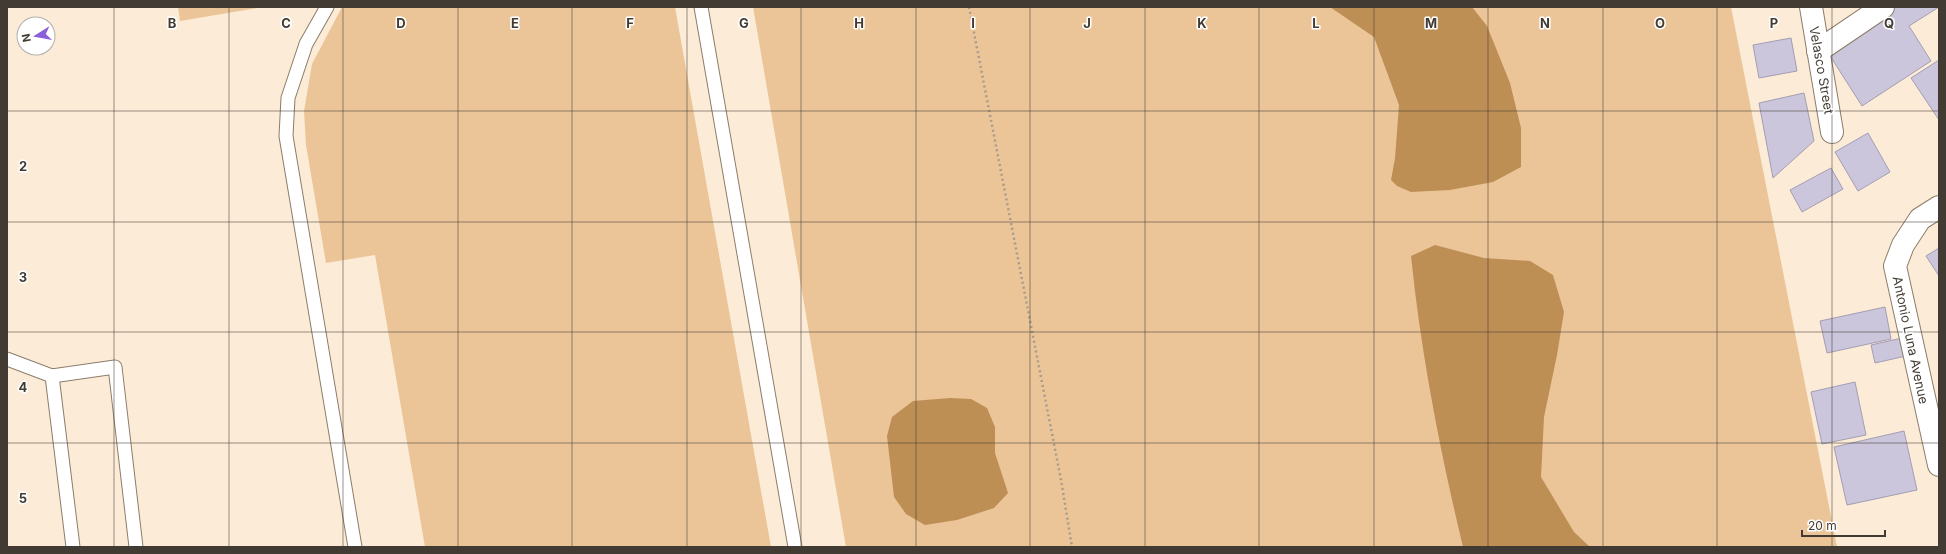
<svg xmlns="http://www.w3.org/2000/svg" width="1946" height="554" font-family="Inter,sans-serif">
  <rect width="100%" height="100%" fill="#fcebd7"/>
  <!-- green -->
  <g fill="#ebc598">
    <polygon points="178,7 263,7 180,21"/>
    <polygon points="342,7 675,7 771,547 425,547 375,255 326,263 306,145 304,111 312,64"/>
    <polygon points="753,7 1731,7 1837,547 846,547"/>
  </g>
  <!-- water -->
  <g fill="#bd8f55">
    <polygon points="1330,7 1472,7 1487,26 1510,83 1521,128 1521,167 1493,182 1450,190 1411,192 1397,186 1391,180 1395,158 1399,105 1374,37"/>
    <path d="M1435 245 1484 258 1530 261 1553 275 1564 312 1557 355 1544 417 1541 477 1574 532 1590 547H1463C1440 451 1421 354 1411 256Z"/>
    <polygon points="950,398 971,399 987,408 995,427 995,453 1008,493 994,508 957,520 925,525 906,514 894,497 887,436 892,417 913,401"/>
  </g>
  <!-- building -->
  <g fill="#cbc6dc" stroke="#a39eb3">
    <polygon points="1888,7 1939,7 1909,26 1931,61 1862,106 1825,48"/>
    <polygon points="1791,38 1797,71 1759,78 1753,45"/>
    <polygon points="1939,60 1939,120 1911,78"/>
    <polygon points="1804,93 1814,141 1773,178 1759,103"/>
    <polygon points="1868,133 1890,172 1858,191 1835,152"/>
    <polygon points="1831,168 1843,189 1802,212 1790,190"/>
    <polygon points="1939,248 1939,276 1926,256"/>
    <polygon points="1885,307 1891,339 1827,353 1820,321"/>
    <polygon points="1902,338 1906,356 1875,363 1871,345"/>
    <polygon points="1855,382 1866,435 1822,444 1811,392"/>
    <polygon points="1904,431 1917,490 1847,505 1834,447"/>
  </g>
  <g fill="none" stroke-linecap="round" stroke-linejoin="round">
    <!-- service casing -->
    <g stroke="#8c7d6b" stroke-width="15">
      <g id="service">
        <polyline points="327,7 306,44 288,98 286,136 355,547"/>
        <polyline points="701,7 795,547"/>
        <polyline points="7,359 52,376 115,367 136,547"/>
        <polyline points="52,376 73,547"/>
      </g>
    </g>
    <!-- minor casing -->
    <g stroke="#8c7d6b" stroke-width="24">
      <g id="minor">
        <polyline points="1811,7 1832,132"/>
        <polyline points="1818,51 1883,7"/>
        <polyline points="1939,207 1920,219 1903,245 1895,266 1939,465"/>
      </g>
    </g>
    <!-- path -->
    <polyline stroke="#a79b8c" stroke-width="2.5" stroke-dasharray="2 3" stroke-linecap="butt" points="969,7 1061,480 1072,547"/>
    <!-- service -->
    <use href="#service" stroke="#fff" stroke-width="13"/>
    <!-- minor -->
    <use href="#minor" stroke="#fff" stroke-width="22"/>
  </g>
  <!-- grid -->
  <path fill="none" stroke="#423b33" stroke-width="1" stroke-opacity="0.55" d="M114 7V547M229 7V547M343 7V547M458 7V547M572 7V547M687 7V547M801 7V547M916 7V547M1030 7V547M1145 7V547M1259 7V547M1374 7V547M1488 7V547M1603 7V547M1717 7V547M1832 7V547M7 111H1939M7 222H1939M7 332H1939M7 443H1939"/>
  <g text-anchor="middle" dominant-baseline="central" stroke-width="3" stroke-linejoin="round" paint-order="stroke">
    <!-- street labels -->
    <g font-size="13" fill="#423b33" stroke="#fff">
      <text transform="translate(1822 70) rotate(80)">Velasco Street</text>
      <text transform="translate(1911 340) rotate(78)">Antonio Luna Avenue</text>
    </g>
  </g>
  <g font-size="13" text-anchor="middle" font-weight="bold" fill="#423b33" stroke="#fff" stroke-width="3" stroke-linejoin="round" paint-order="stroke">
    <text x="172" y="28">B</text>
    <text x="286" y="28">C</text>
    <text x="401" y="28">D</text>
    <text x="515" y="28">E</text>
    <text x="630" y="28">F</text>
    <text x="744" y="28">G</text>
    <text x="859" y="28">H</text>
    <text x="973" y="28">I</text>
    <text x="1087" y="28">J</text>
    <text x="1202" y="28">K</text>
    <text x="1316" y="28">L</text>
    <text x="1431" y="28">M</text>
    <text x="1545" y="28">N</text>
    <text x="1660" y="28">O</text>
    <text x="1774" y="28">P</text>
    <text x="1889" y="28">Q</text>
    <text x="23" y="171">2</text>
    <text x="23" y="282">3</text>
    <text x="23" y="392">4</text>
    <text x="23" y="503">5</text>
  </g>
  <!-- border -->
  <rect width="1946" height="554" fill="none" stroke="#423b33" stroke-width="16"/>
  <!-- north arrow -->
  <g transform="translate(36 36) rotate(259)"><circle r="19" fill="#ffffff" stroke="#b3b1ad"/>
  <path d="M0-3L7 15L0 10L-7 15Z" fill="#8a5fd9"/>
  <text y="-6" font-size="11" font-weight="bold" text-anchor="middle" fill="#423b33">N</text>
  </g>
  <!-- scale -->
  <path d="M1802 530v6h83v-6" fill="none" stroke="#423b33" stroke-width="2"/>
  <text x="1808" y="530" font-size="12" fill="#423b33" stroke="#ffffff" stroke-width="3" paint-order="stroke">20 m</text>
</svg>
